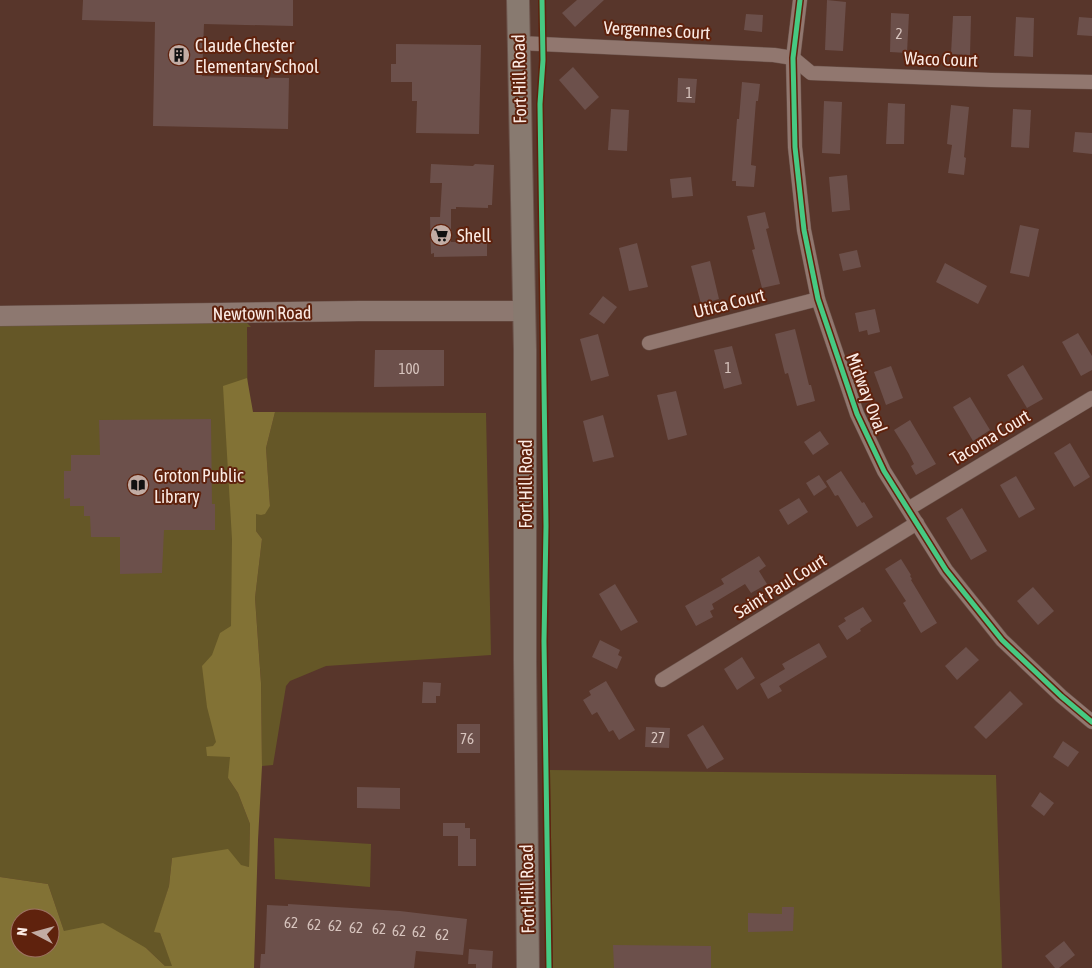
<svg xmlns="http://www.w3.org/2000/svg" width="1092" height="968" font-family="'Asap Condensed',sans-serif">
  <rect width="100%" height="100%" fill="#58362b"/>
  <!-- green -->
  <g fill="#655727">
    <polygon points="246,313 247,323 251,327 247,327 250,758 228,778 238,793 250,824 249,867 172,858 169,886 155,931 160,933 173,967 165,966 146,948 64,931 48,884 0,877 0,316"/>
    <polygon points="275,412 486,413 491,655 326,666 290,681 286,686 273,765 262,766 261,682 255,598 262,539 256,531 256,513 270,506 266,448"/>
    <polygon points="550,770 996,775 1002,968 553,968"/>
    <polygon points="274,838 371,844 370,887 275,879"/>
  </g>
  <!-- forest -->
  <path fill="#827235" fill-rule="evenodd" d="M247 378 253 412H275L266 448 270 506 265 514 261 515 256 514V531L262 539 255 598 261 683 262 766 258 840 254 968H0V877L48 884 64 931 103 923 146 948 165 966H172L160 933 154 932 169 886 172 858 228 849 241 865 249 867 250 824 238 793 228 778 230 757 207 756 206 747 213 746 216 742 207 707 202 666 212 655 220 633 231 626 232 539 223 386ZM20 918H50V948H20Z"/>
  <!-- building -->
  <g fill="#6c504b">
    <polygon points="83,0 293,0 293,26 204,24 202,76 289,78 288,129 153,126 155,22 82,20"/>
    <polygon points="577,0 604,0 575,27 562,13"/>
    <polygon points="827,0 846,2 843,51 825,50"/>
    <polygon points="891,13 909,14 907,53 890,52"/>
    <polygon points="746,14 763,15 762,32 744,30"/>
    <polygon points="953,16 971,16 970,55 951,54"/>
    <polygon points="1016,17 1034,18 1033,57 1014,56"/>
    <polygon points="1079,17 1092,18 1092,36 1077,35"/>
    <polygon points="396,44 481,45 479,134 416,133 417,101 412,101 412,82 391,82 391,64 396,64"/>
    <polygon points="573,67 599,97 585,110 559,80"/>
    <polygon points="678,78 697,79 695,103 677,102"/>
    <polygon points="742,82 760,84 758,101 756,101 751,165 756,166 754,187 736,186 736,181 732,181 737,119 739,119"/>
    <polygon points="824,101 842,102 840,154 822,153"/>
    <polygon points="888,103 905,104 904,144 886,144"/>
    <polygon points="951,105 969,107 964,157 966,158 964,175 948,173 952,145 947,144"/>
    <polygon points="611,109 629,110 627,151 608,150"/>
    <polygon points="1013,109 1031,110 1029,148 1011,147"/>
    <polygon points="1075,132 1092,133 1092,154 1073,152"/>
    <polygon points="431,164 473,166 475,164 494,165 492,205 488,205 488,208 456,207 456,209 451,209 451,242 487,241 487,256 434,257 434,253 431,254 430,217 440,217 442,183 430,183"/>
    <polygon points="847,175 850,210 832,212 829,177"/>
    <polygon points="691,177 693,196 672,198 670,179"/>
    <polygon points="765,212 769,228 766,229 780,284 762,288 752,250 755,249 747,216"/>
    <polygon points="1020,225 1039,229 1029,277 1010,273"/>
    <polygon points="637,243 648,287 629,291 619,248"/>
    <polygon points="857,250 861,267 843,271 839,254"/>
    <polygon points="710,261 719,299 701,304 691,266"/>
    <polygon points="945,263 987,286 978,304 936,282"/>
    <polygon points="603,296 617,307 604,324 589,314"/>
    <polygon points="875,309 880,332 868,335 867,330 859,332 855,313"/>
    <polygon points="795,329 809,385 811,385 815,401 797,406 788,373 785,374 775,334"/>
    <polygon points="1078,333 1092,356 1092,370 1081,376 1062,342"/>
    <polygon points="598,334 609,376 591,381 580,339"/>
    <polygon points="732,346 742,384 724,389 714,350"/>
    <polygon points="375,350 444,350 444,386 374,387"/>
    <polygon points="1023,365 1043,399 1027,408 1007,375"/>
    <polygon points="891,366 903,398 886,405 874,372"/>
    <polygon points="676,391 687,435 668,440 657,395"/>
    <polygon points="970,397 990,430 973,441 953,407"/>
    <polygon points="603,415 614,457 593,462 583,421"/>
    <polygon points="211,419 212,504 215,504 215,530 164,530 162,573 120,574 120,537 91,537 90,516 84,516 84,506 70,506 70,498 64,499 64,471 71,471 71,455 100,455 99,420"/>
    <polygon points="910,420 936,464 916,475 911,466 914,464 909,454 894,430"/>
    <polygon points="820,431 829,444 813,455 804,442"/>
    <polygon points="1070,443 1090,477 1074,487 1054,453"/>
    <polygon points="841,471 862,503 864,502 873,517 857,527 838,495 835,496 826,481"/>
    <polygon points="819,475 827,487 814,496 806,483"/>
    <polygon points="1016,476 1035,509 1019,518 1000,485"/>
    <polygon points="799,498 808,512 788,525 779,510"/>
    <polygon points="962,508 987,551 971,560 946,518"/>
    <polygon points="759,556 766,566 759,571 767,584 751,593 745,584 712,604 714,609 710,611 713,617 696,626 685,606 724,584 721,579"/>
    <polygon points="901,559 911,575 910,576 912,579 911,580 937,623 921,633 903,603 906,601 885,569"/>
    <polygon points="615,584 638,622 621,631 599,594"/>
    <polygon points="1033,587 1054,611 1038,625 1017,601"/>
    <polygon points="863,607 872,621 860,629 861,631 847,640 838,626 846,621 844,618"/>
    <polygon points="600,640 620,650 618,655 622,657 617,669 592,657"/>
    <polygon points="819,643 827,657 779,686 782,691 768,699 760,684 785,669 782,664"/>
    <polygon points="966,647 979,660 957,680 945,666"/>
    <polygon points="742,657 755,678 737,690 724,669"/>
    <polygon points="606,681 635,730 619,740 613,730 609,732 597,712 592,715 583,700 591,695 589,691"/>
    <polygon points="423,682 441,683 440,696 436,696 436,703 422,703"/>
    <polygon points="1010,691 1023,704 986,739 974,727"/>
    <rect x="457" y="724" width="23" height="29"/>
    <polygon points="703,725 724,759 707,769 687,735"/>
    <polygon points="646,727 670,728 669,748 645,747"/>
    <polygon points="1063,741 1079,752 1068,767 1053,757"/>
    <polygon points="357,787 400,788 400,809 357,808"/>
    <polygon points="1040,792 1054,803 1044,816 1031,806"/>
    <polygon points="443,823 465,823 465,828 470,828 470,839 476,839 476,866 458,866 458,836 443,836"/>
    <polygon points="288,904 400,911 467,919 463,955 416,951 414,968 260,968 261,954 265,954 267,905 288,906"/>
    <polygon points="782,907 794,907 793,931 748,932 748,913 782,914"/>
    <polygon points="1064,941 1075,955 1059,968 1055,968 1045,956"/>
    <polygon points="613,945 711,946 711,968 614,968"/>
    <polygon points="469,949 493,951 492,968 476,968 476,964 468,964"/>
  </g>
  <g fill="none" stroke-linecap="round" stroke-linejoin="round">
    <!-- minor casing -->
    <g stroke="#6c544c" stroke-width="15">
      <g id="minor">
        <polyline points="800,0 793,58 795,147 804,230 818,299 857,414 884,471 946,570 1002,640 1061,696 1092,722"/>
        <polyline points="519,43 774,55 793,58 811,73 991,80 1092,82"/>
        <polyline points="649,343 818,299"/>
        <polyline points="908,509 1092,398"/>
        <polyline points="662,680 917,523"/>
      </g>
    </g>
    <!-- secondary casing -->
    <g stroke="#6c544c" stroke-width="21">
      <polyline id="secondary" points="0,316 359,311 524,311"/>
    </g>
    <!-- primary casing -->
    <g stroke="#6c544c" stroke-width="24">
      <polyline id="primary" points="518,0 525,350 525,661 528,968"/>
    </g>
    <!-- minor -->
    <use href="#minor" stroke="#91776f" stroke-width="14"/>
    <!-- secondary -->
    <use href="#secondary" stroke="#8d7870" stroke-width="20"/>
    <!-- primary -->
    <use href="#primary" stroke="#887a70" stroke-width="22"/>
    <!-- cycleway casing -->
    <g stroke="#5f220d" stroke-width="8">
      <g id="cycleway">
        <polyline points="542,0 543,60 540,104 546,526 544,641 549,968"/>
        <polyline points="800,0 793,58 795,147 804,230 818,299 857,414 884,471 946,570 1002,640 1061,696 1092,722"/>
      </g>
    </g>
    <!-- cycleway -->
    <use href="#cycleway" stroke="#46c982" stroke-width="5"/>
  </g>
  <!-- icons -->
  <defs>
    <g id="building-disc" transform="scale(1.125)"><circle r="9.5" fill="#c2aca4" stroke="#5f220d"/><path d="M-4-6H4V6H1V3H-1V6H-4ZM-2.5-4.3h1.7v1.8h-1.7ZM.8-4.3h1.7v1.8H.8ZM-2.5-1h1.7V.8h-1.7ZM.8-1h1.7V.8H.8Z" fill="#111"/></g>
    <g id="supermarket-disc" transform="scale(1.125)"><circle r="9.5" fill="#c2aca4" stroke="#5f220d"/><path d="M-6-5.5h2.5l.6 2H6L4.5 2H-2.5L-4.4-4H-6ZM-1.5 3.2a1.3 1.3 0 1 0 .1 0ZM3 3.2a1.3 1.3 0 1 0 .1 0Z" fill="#111"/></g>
    <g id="library-disc" transform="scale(1.125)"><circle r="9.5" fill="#c2aca4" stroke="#5f220d"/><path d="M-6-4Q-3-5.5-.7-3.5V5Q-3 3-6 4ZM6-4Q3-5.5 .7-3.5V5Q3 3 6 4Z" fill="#111"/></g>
  </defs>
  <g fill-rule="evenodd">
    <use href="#building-disc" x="179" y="55"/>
    <use href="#supermarket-disc" x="441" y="235"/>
    <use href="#library-disc" x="138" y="485"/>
  </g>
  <g text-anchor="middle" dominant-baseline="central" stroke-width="4" stroke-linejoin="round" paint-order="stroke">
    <!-- number labels -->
    <g font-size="15" fill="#d7c4be">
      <text x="899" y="33">2</text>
      <text x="689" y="92">1</text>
      <text x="728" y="367">1</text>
      <text x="409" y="368">100</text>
      <text x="658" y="737">27</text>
      <text x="467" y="738">76</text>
      <text x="291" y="922">62</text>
      <text x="314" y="924">62</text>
      <text x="335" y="925">62</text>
      <text x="356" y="927">62</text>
      <text x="379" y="928">62</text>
      <text x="399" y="930">62</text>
      <text x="419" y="931">62</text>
      <text x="442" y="934">62</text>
    </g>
    <!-- street labels -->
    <g font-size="18" fill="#fbebe5" stroke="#5f220d">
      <text transform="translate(657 30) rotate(3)">Vergennes Court</text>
      <text transform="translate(941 59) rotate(2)">Waco Court</text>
      <text transform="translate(519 79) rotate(-91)">Fort Hill Road</text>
      <text transform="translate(729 303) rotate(-14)">Utica Court</text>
      <text transform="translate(262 313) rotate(-1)">Newtown Road</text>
      <text transform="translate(867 393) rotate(69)">Midway Oval</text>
      <text transform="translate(990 437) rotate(-31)">Tacoma Court</text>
      <text transform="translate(525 484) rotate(-90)">Fort Hill Road</text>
      <text transform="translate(780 586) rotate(-32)">Saint Paul Court</text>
      <text transform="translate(527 889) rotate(-91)">Fort Hill Road</text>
    </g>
    <!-- poi labels -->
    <g font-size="18" fill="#fbebe5" stroke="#5f220d" text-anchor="start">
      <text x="195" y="45">Claude Chester<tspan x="195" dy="21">Elementary School</tspan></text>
      <text x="457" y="235">Shell</text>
      <text x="154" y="475">Groton Public<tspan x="154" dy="21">Library</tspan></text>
    </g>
  </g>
  <!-- north arrow -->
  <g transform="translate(35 933) rotate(276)"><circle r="24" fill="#5f220d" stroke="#9d7263"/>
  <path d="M0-4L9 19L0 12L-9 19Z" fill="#c2aca4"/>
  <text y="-8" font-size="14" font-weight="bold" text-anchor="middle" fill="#fbebe5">N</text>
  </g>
</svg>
